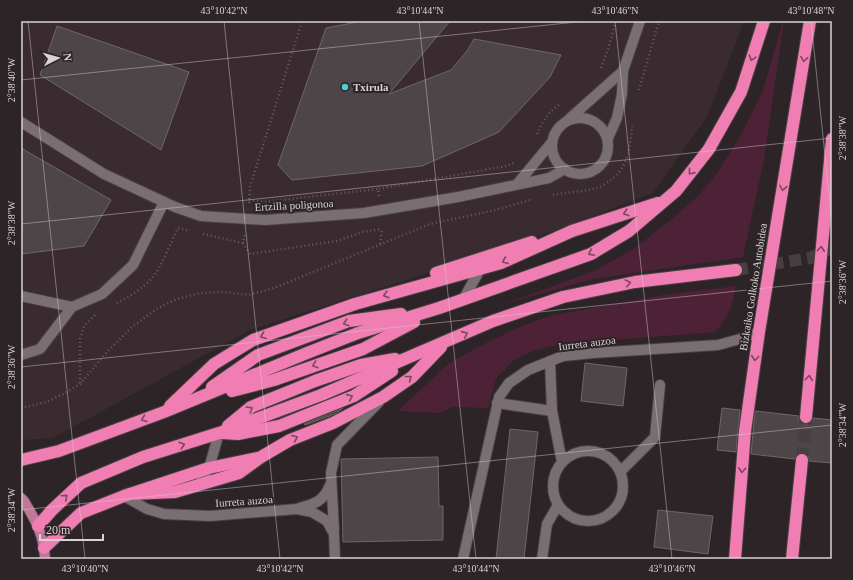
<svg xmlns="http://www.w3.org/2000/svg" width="853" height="580" font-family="'Times New Roman',serif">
  <rect width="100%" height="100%" fill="#2d2428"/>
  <!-- built -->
  <polygon fill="#3a2b31" points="21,21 744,21 708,115 653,193 522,243 250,330 53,438 21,440"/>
  <!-- green -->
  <g fill="#4e2236">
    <polygon points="783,21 784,21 764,159 743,257 593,279 501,305 594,271 635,248 672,219 698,196 718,172 741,135 763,90"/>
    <path d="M736 286C732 307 730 315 715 332L562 344 535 350 514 360 496 379 488 408 453 407 440 413 398 411 448 364 476 348 517 328 550 316 663 295Z"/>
  </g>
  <!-- building -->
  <g fill="#4e4548" stroke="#70666a">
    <polygon points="363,21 450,21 389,94 451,70 467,51 474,39 561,55 550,77 499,132 422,166 292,180 278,165 326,28"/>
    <polygon points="57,26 189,72 161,150 40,75"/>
    <polygon points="21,148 111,200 84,246 21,254"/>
    <polygon points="585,363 627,368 623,406 581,401"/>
    <polygon points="343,408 335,414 305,425 304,424"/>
    <polygon points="722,408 740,410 736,452 717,450"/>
    <polygon points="755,411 799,416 799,420 805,424 809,424 813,418 832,420 832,463 809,461 809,457 803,453 799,453 795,459 751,454"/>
    <polygon points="510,429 538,432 524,559 496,559"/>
    <polygon points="438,457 439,506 443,506 443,540 343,542 341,459"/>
    <polygon points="658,510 713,516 708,554 654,547"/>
  </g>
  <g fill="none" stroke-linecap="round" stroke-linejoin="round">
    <!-- highway-tunnel -->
    <g stroke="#473e42" stroke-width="12" stroke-dasharray="12 6" stroke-linecap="butt">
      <polyline points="736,270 810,258 832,248"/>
      <polyline points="802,460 806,417"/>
    </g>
    <!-- lane casing -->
    <g stroke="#484144" stroke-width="12">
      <g id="lane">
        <polyline points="21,296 72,307"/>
        <polyline points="463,300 483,264"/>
        <polyline points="21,355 40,349 72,307 102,294 133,265 164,202"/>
        <polyline points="550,361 552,411"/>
        <polyline points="497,403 552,411 562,462"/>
        <circle cx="588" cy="486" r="35"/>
        <polyline points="620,472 655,437 660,385"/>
        <polyline points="199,485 209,468 219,433"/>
        <polyline points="124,496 147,509 164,514 210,516 297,509 312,512 327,521 334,534 335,559"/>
        <path d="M299 508C315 504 324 501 330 485"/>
        <polyline points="334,530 331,473 337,445 379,402"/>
        <polyline points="463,559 499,397 509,383 528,370 563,356 593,353 718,345 740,339 759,332"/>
        <polyline points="542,559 547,524 558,505"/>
      </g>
    </g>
    <!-- street casing -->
    <g stroke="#484144" stroke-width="12">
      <g id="street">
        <circle cx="580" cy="146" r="28"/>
        <polyline points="569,119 623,71"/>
        <polyline points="21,122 104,174 175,207 201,216 265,220 364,213 458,197 549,178 565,169"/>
        <polyline points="608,138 617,118 622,94 623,71 640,21"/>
        <polyline points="518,183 552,142"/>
      </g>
    </g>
    <!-- primary casing -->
    <g stroke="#484144" stroke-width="12">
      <path id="primary" d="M21 498 24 501C36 521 44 535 45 559"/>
    </g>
    <!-- highway casing -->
    <g stroke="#484144" stroke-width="14">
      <g id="highway">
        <polyline points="436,273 532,242"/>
        <polyline points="212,387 258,355 349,321 401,314"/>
        <polyline points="232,391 274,380 363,349 414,322"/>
        <polyline points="170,406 214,364 253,340 355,304 501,263 572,231 658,203"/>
        <polyline points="806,417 832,139"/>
        <polyline points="228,426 251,407 315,381 361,365 395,359"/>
        <polyline points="223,433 238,434 279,426 354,396 392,371"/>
        <polyline points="21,460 59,451 164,412 307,353 358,333 439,308 591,254 629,231 676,191 709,149 741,92 764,21"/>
        <polyline points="130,494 175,492 239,473 261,457 290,440 333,423 383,397 412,377 441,347"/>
        <polyline points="38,526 52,510 81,483 143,457 219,433 321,395 493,321 563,297 635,282 736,270"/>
        <polyline points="44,548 81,513 124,496 209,468 257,458"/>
        <polyline points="735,559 745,431 759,332 810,21"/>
        <polyline points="792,559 802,460"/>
      </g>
    </g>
    <!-- path -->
    <g stroke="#665e61" stroke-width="2.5" stroke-dasharray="1 3" stroke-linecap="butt">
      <polyline points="601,68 608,49 616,21"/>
      <polyline points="639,90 659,21"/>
      <path d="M537 134C542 122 549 111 560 104"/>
      <path d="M553 195C566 192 580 192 593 189 600 188 607 183 612 179 629 165 630 146 632 126"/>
      <polyline points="379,196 378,189 506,166 514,163"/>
      <polyline points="249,200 264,202 378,189"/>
      <polyline points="249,203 250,187 302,21"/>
      <polyline points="203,234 243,243 245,233"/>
      <polyline points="243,243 250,254 337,241 362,232 382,229"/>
      <polyline points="380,244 382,230"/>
      <path d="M117 303C128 297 144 288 152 278 162 267 171 241 178 228L190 231"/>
      <polyline points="80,383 80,339 84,326 95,315"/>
      <polyline points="21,408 47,402 65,393 80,384 106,353 132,327 158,308 177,299 201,293 224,292 249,295 274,288 430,224 496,210 533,199"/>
    </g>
    <!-- lane -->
    <use href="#lane" stroke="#796f73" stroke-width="10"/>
    <!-- street -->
    <use href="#street" stroke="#796f73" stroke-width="10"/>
    <!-- primary -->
    <use href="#primary" stroke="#c07899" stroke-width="10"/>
    <!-- highway -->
    <use href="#highway" stroke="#f07eb2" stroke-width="12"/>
  </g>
  <!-- one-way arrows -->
  <defs><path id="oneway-chevron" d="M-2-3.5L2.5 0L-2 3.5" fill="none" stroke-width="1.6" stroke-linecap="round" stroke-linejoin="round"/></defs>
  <g stroke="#7b485f">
    <use href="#oneway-chevron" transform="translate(752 58) rotate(108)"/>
    <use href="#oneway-chevron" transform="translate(804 59) rotate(99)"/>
    <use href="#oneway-chevron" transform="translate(691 172) rotate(129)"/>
    <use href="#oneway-chevron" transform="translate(783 188) rotate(99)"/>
    <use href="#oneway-chevron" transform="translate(626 213) rotate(163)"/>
    <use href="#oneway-chevron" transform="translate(821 249) rotate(-85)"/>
    <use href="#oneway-chevron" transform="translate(591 253) rotate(153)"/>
    <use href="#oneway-chevron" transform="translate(505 261) rotate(157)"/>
    <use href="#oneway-chevron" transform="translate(628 283) rotate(-11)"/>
    <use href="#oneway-chevron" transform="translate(386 295) rotate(164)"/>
    <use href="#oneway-chevron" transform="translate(346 323) rotate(163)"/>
    <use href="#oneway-chevron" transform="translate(465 334) rotate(-24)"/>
    <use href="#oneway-chevron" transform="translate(263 336) rotate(160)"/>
    <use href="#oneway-chevron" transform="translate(755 358) rotate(98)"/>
    <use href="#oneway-chevron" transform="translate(315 365) rotate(161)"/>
    <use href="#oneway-chevron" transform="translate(409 378) rotate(-38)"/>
    <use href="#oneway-chevron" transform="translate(809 378) rotate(-85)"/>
    <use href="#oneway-chevron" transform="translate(350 397) rotate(-24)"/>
    <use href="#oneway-chevron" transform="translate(250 409) rotate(-32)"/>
    <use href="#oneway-chevron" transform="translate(144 419) rotate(159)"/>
    <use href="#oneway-chevron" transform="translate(295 438) rotate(-23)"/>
    <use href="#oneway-chevron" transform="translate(182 445) rotate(-18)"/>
    <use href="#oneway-chevron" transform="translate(742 470) rotate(94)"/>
    <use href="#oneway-chevron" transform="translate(65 497) rotate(-42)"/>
  </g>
  <!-- ticks -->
  <path fill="none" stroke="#d8d2d4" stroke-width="1" stroke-opacity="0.45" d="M28 21 85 559M224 21 280 559M419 21 476 559M615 21 672 559M811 21 832 223M21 80 586 21M21 224 832 138M21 367 832 281M21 510 832 425"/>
  <!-- markers -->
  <circle fill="#52ccd6" stroke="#2d2428" stroke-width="1.5" cx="345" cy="87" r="4"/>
  <g text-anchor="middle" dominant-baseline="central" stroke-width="4" stroke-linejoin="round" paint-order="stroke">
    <!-- poi labels -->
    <g font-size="11" font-weight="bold" fill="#d8d2d4" stroke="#2d2428" text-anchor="start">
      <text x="353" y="87">Txirula</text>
    </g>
    <!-- street labels -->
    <g font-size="11" fill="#d8d2d4" stroke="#2d2428">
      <text transform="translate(294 205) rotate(-3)">Ertzilla poligonoa</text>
      <text transform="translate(753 287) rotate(-81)">Bizkaiko Golkoko Autobidea</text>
      <text transform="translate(587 343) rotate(-7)">Iurreta auzoa</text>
      <text transform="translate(244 501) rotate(-4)">Iurreta auzoa</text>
    </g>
  </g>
  <!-- border -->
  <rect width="853" height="580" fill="none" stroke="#2d2428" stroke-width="44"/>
  <!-- north arrow -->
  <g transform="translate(58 58) rotate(84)" stroke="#2d2428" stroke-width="3" paint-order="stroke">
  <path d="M0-3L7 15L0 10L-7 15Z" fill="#d8d2d4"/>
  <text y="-6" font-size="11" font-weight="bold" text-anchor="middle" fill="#d8d2d4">N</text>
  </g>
  <!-- scale -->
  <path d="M40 534v6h63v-6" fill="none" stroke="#d8d2d4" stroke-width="2"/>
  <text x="46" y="534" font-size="12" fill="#d8d2d4" stroke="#2d2428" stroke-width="3" paint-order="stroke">20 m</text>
  <rect x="22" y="22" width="809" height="536" fill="none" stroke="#d8d2d4" stroke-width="1.5"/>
  <g font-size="10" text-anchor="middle" fill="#d8d2d4">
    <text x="224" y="14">43°10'42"N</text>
    <text x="420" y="14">43°10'44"N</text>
    <text x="615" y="14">43°10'46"N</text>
    <text x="811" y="14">43°10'48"N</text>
    <text transform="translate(11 80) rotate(-90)" y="4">2°38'40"W</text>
    <text transform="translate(842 138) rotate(-90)" y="4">2°38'38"W</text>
    <text transform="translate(11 223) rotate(-90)" y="4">2°38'38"W</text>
    <text transform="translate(842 282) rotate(-90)" y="4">2°38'36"W</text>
    <text transform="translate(11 367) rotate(-90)" y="4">2°38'36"W</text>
    <text transform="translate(842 425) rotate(-90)" y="4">2°38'34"W</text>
    <text transform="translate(11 510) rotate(-90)" y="4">2°38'34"W</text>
    <text x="85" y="572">43°10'40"N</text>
    <text x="280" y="572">43°10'42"N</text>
    <text x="476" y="572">43°10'44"N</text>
    <text x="672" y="572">43°10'46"N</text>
  </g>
</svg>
